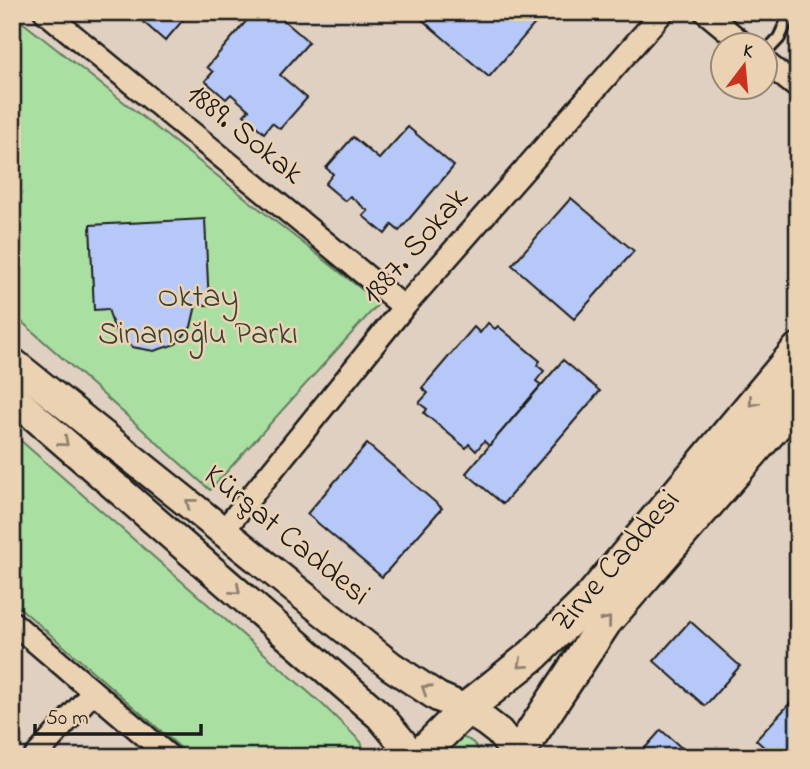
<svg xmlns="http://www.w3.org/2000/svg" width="810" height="769" font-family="'Indie Flower',sans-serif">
  <rect width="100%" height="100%" fill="#e0d0c1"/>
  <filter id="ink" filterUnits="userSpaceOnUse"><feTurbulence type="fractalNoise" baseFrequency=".0143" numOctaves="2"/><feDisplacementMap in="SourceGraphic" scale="14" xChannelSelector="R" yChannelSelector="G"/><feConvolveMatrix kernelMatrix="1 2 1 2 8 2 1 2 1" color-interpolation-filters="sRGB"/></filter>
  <g filter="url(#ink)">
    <!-- green -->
    <g fill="#aadfa2" stroke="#637e5f" stroke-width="2">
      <polygon points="12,14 379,303 210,490 12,313"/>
      <polygon points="12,433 322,704 361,742 366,757 191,757 12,601"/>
      <path d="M458 737C470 738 478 744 480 757H440Z"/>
    </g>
    <!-- building -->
    <g fill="#b6c8f7" stroke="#1c1c1c" stroke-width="2">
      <polygon points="132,12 188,12 189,13 165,41"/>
      <polygon points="254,12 274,12 309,42 280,75 307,98 280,129 272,123 264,133 244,115 249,110 231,94 226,99 205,81 213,72 207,67"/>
      <polygon points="425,12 545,12 489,77 420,18"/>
      <polygon points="408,127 454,166 399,231 392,225 385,234 363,216 368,211 350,196 345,201 325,184 333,174 326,168 353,137 379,159"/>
      <polygon points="571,198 634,251 574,319 512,265"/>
      <polygon points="205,219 209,305 196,305 191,327 176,344 154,351 132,347 115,331 108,309 94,310 90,225"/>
      <polygon points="488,323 495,329 498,326 540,361 537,365 544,371 536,381 541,385 489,446 484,441 476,451 469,444 466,448 424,413 427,409 419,403 428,393 422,388 474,327 480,333"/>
      <polygon points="563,360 600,391 503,504 466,473"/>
      <polygon points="367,444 442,508 382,577 307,514"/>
      <polygon points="690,621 740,666 705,706 654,661"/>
      <polygon points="792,701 798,706 798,757 775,757 756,740"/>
      <polygon points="661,730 692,757 637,757"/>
    </g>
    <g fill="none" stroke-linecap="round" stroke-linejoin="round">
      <!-- service casing -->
      <g stroke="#1c1c1c" stroke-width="16">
        <polyline id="service" points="764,54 779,38 791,12"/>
      </g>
      <!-- minor casing -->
      <g stroke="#1c1c1c" stroke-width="26">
        <g id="minor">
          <polyline points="45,12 404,307"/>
          <polyline points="705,12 746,46"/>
          <polyline points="764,61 798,88"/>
          <polyline points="224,530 404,307 663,12"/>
          <polyline points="12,622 170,757"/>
          <polyline points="35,757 93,692"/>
        </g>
      </g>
      <!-- tertiary casing -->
      <g stroke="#1c1c1c" stroke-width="33">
        <g id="tertiary">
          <polyline points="12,362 391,666 438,697 466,709 486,722 499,732 519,757"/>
          <polyline points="12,397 380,716 401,741 411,757"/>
        </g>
      </g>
      <!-- secondary casing -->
      <g stroke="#1c1c1c" stroke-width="37">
        <g id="secondary">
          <polyline points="418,757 466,709 533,655 588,601 798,350"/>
          <polyline points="512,757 528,739 605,622 798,399"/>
        </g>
      </g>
      <!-- service -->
      <use href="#service" stroke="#ebd2b3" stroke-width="10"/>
      <!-- minor -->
      <use href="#minor" stroke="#ebd2b3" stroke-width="21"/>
      <!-- tertiary -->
      <use href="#tertiary" stroke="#ebd2b3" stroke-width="28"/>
      <!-- secondary -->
      <use href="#secondary" stroke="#ebd2b3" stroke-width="32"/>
    </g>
    <!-- one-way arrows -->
    <defs><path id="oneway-chevron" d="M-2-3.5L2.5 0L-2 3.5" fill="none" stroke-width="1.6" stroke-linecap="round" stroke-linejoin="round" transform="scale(1.75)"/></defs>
    <g stroke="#8e806f">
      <use href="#oneway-chevron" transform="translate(753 402) rotate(130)"/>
      <use href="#oneway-chevron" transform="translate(64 442) rotate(41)"/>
      <use href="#oneway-chevron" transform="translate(190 503) rotate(-142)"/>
      <use href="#oneway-chevron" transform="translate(236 590) rotate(41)"/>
      <use href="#oneway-chevron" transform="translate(607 621) rotate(-51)"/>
      <use href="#oneway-chevron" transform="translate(522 664) rotate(140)"/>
      <use href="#oneway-chevron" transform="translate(426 689) rotate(-147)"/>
    </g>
  </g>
  <g text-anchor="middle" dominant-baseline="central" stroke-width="5" stroke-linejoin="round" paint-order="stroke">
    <!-- street labels -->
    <g font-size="32" fill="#1c1c1c" stroke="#ebd2b3">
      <text transform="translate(244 135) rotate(39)">1889. Sokak</text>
      <text transform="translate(416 247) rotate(-49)">1887. Sokak</text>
      <text transform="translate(286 536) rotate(39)">Kürşat Caddesi</text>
      <text transform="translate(617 562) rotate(-49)">Zirve Caddesi</text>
    </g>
    <!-- park labels -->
    <g font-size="32" fill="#384337" stroke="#ebd2b3">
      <text x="198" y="298">Oktay<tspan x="198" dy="37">Sinanoğlu Parkı</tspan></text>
    </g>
  </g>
  <!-- margin -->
  <rect width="810" height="769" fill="none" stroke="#ebd2b3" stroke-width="42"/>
  <rect x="21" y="21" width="768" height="727" fill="none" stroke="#1c1c1c" stroke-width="2.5" filter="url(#ink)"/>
  <!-- north arrow -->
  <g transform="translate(744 66) rotate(16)"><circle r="33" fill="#ebd2b3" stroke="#988977" stroke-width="2"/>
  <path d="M0-5L12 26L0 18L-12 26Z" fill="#c8321e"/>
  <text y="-10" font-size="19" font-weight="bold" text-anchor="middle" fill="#1c1c1c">K</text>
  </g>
  <!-- scale -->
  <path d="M35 724v10h166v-10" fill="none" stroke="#1c1c1c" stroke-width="3.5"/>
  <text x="46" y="724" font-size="21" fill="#1c1c1c" stroke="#ebd2b3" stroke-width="5" paint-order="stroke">50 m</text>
</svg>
